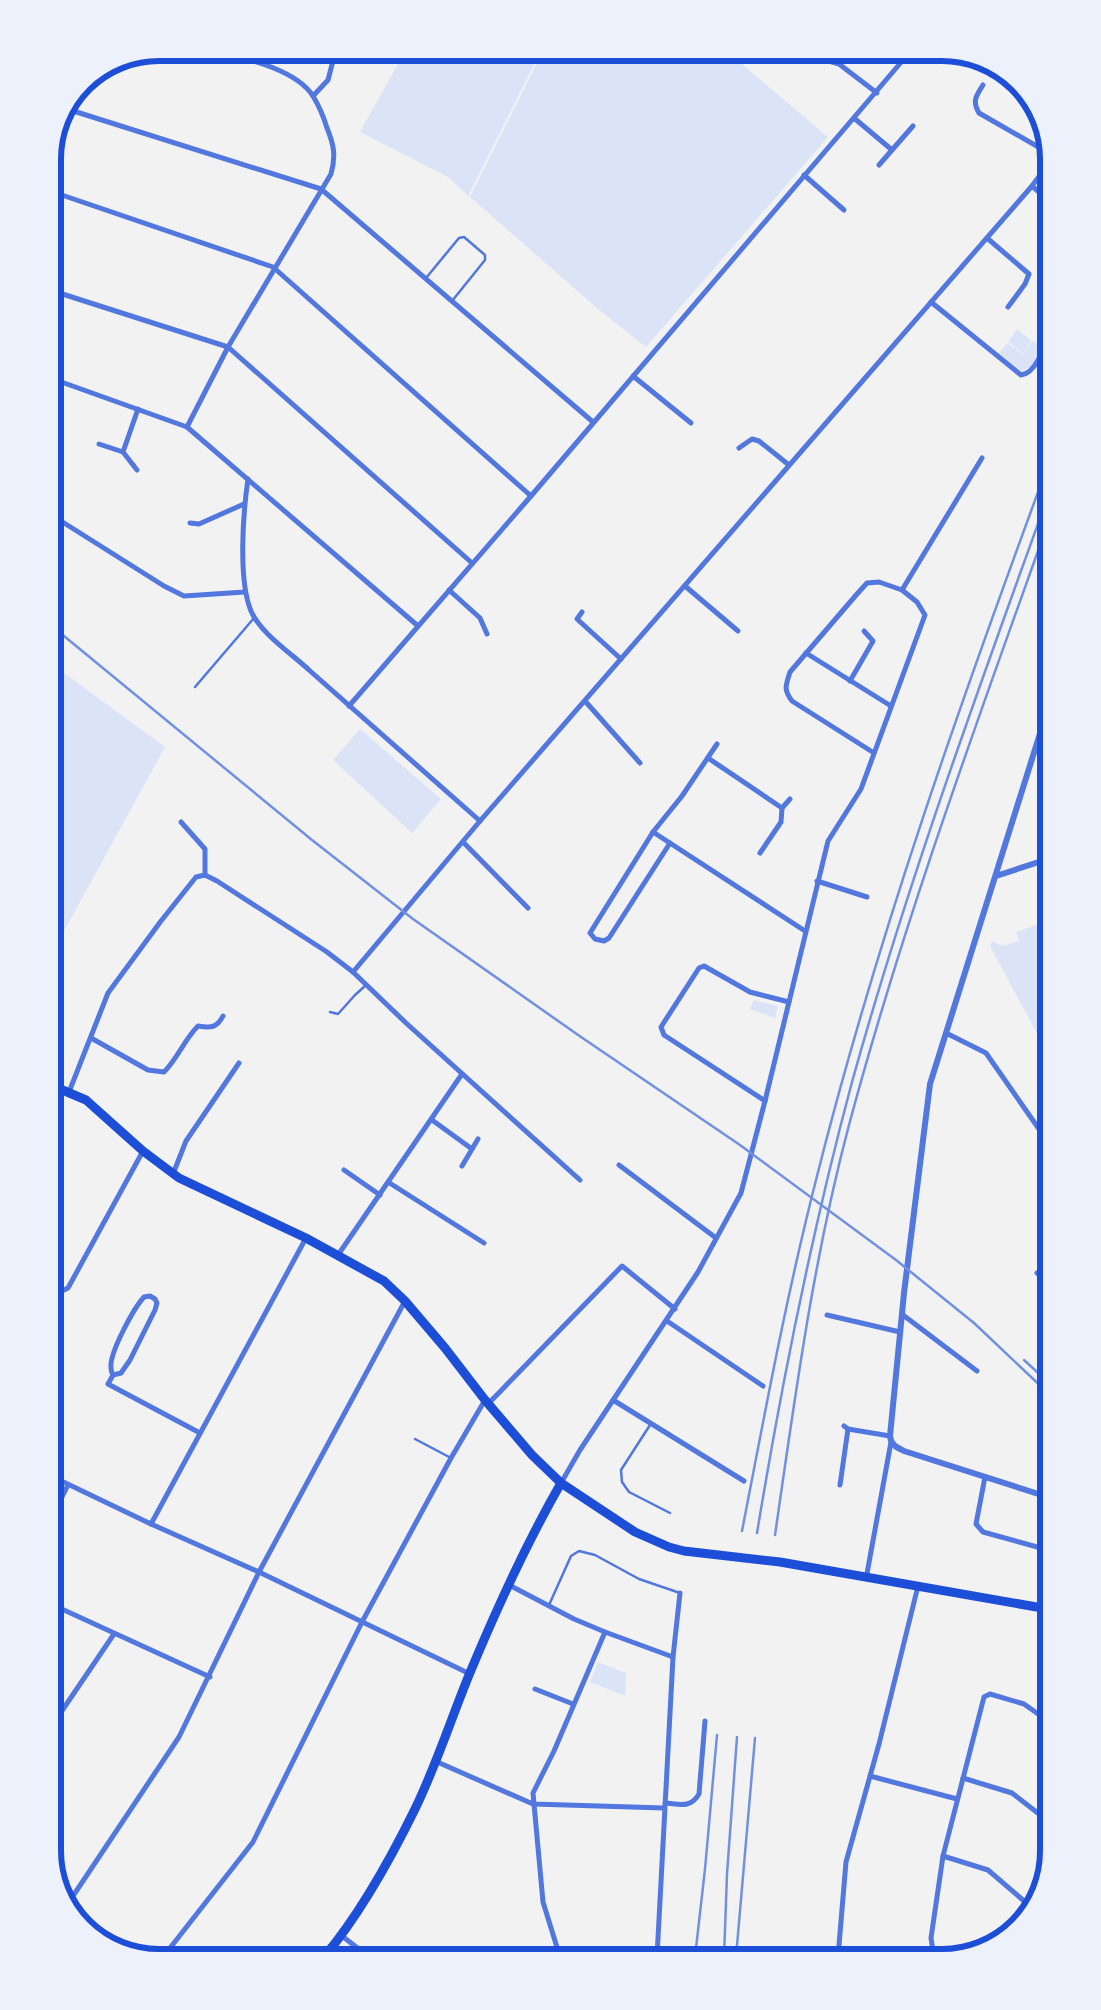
<svg xmlns="http://www.w3.org/2000/svg" width="1101" height="2010" font-family="'DejaVu Sans',sans-serif">
  <rect width="100%" height="100%" fill="#f2f2f2"/>
  <!-- green -->
  <g fill="#dbe4f7">
    <polygon points="404,53 540,53 468,196 448,177 360,132"/>
    <polygon points="542,53 729,53 828,137 646,347 598,309 470,197"/>
    <polygon points="1017,329 1032,341 1023,353 1008,342"/>
    <path d="M1033 341 1042 347C1036 357 1033 370 1021 371L999 353 1007 343 1023 354Z"/>
    <polygon points="53,665 165,747 53,951"/>
    <polygon points="360,729 441,799 412,833 333,760"/>
    <polygon points="1048,921 1048,1054 990,946 992,941 1003,946 1019,941 1016,932"/>
    <polygon points="753,1000 778,1006 775,1018 750,1009"/>
    <polygon points="598,1662 626,1673 625,1696 590,1682"/>
  </g>
  <g fill="none" stroke-linecap="round" stroke-linejoin="round">
    <!-- service -->
    <g stroke="#5277de" stroke-width="2.5">
      <polyline points="426,278 459,238 464,237 485,255 485,260 452,301"/>
      <polyline points="195,687 254,618"/>
      <polyline points="330,1012 338,1014 355,995 366,985"/>
      <polyline points="650,1425 621,1470 622,1482 629,1492 670,1513"/>
      <polyline points="415,1439 451,1458"/>
      <polyline points="549,1605 571,1556 579,1551 595,1555 639,1579 680,1593"/>
    </g>
    <!-- minor -->
    <g stroke="#5277de" stroke-width="5">
      <polyline points="802,53 839,64 877,93"/>
      <path d="M983 85C976 96 972 101 979 113L1047 152"/>
      <polyline points="313,96 328,80 335,53"/>
      <polyline points="67,109 321,189 593,422"/>
      <polyline points="854,118 892,150 913,126"/>
      <polyline points="879,165 892,150"/>
      <polyline points="804,175 844,210"/>
      <polyline points="1032,186 1048,200"/>
      <polyline points="53,192 273,267 531,496"/>
      <polyline points="987,238 1029,274 1025,284 1008,307"/>
      <polyline points="53,291 228,347 472,563"/>
      <path d="M931 302 1021 375C1037 373 1044 346 1048 333"/>
      <polyline points="633,376 691,423"/>
      <polyline points="53,379 187,427 418,626"/>
      <path d="M187 427 228 347 331 174C336 156 334 145 327 128 324 118 319 106 313 96 297 71 252 60 224 53"/>
      <polyline points="99,444 123,452 137,470"/>
      <polyline points="739,448 752,439 759,441 789,465"/>
      <polyline points="123,452 138,409"/>
      <path d="M248 479C243 513 238 580 251 611 260 633 292 654 309 670 366 721 423 771 480 821"/>
      <polyline points="53,516 164,586 184,596 245,592"/>
      <polyline points="190,523 199,524 244,504"/>
      <polyline points="685,586 738,631"/>
      <polyline points="449,590 480,618 487,634"/>
      <polyline points="902,590 982,458"/>
      <polyline points="582,612 577,619 621,659"/>
      <polyline points="806,653 891,706"/>
      <polyline points="850,681 873,641 864,631"/>
      <polyline points="585,701 640,763"/>
      <polyline points="349,706 531,496 909,53"/>
      <polyline points="708,758 782,808"/>
      <polyline points="181,822 205,849 205,875"/>
      <polyline points="653,832 805,931"/>
      <polyline points="463,842 528,908"/>
      <polyline points="670,843 609,938 604,941 595,939 590,933 653,832 682,796 717,744"/>
      <polyline points="760,853 781,822 782,808 790,799"/>
      <polyline points="205,875 217,881 327,952 353,972 406,1023 580,1180"/>
      <polyline points="817,881 867,897"/>
      <polyline points="353,972 480,821 1032,186 1048,164"/>
      <polyline points="946,1033 986,1053 1048,1142"/>
      <path d="M91 1038 148 1070 164 1072C178 1058 184 1040 198 1026 211 1028 217 1028 223 1016"/>
      <polyline points="69,1092 108,993 161,921 196,877 205,875"/>
      <polyline points="765,1101 664,1035 661,1027 699,968 704,966 750,992 789,1002"/>
      <polyline points="432,1120 472,1149"/>
      <polyline points="619,1165 716,1238"/>
      <polyline points="462,1166 478,1139"/>
      <polyline points="344,1170 380,1195"/>
      <polyline points="173,1174 186,1141 239,1063"/>
      <polyline points="388,1182 484,1243"/>
      <polyline points="338,1255 462,1074"/>
      <polyline points="1037,1273 1048,1282"/>
      <polyline points="53,1287 60,1292 68,1288 143,1151"/>
      <polyline points="827,1315 900,1332"/>
      <polyline points="903,1315 977,1371"/>
      <polyline points="667,1321 763,1386"/>
      <path d="M113 1375C112 1373 111 1370 111 1368 109 1353 134 1308 144 1297L150 1296 155 1299 157 1303 155 1310 130 1360 121 1373 113 1375 108 1384 200 1433"/>
      <polyline points="613,1400 744,1481"/>
      <polyline points="488,1404 622,1266 675,1309"/>
      <polyline points="844,1426 848,1429 890,1436"/>
      <polyline points="53,1477 151,1524 259,1572 470,1674"/>
      <polyline points="985,1477 976,1524 983,1532 1048,1550"/>
      <path d="M561 1483 580 1450 698 1272 741 1193 765 1101 828 841 861 789 925 615 917 602 902 590 879 582 867 583 857 594 790 672C786 685 783 689 792 701L874 753"/>
      <polyline points="840,1485 848,1429"/>
      <polyline points="53,1515 68,1485"/>
      <polyline points="151,1524 306,1238"/>
      <polyline points="866,1579 891,1442"/>
      <polyline points="509,1585 574,1619 605,1632 673,1657"/>
      <polyline points="53,1605 210,1677"/>
      <polyline points="535,1689 573,1704"/>
      <polyline points="53,1724 114,1634"/>
      <polyline points="435,1761 533,1804 664,1808"/>
      <polyline points="870,1776 957,1799"/>
      <polyline points="963,1778 1012,1793 1048,1821"/>
      <path d="M665 1803C679 1804 690 1809 699 1794L705 1721"/>
      <polyline points="943,1856 988,1870 1031,1907"/>
      <polyline points="69,1902 179,1737 259,1572 405,1301"/>
      <polyline points="342,1936 369,1957"/>
      <polyline points="163,1957 253,1842 362,1622 451,1458 485,1400"/>
      <polyline points="560,1957 543,1902 533,1793 554,1751 605,1632"/>
      <polyline points="657,1957 673,1657 680,1593"/>
      <polyline points="840,1957 839,1945 846,1862 879,1744 918,1586"/>
      <polyline points="934,1957 931,1938 943,1856 984,1697 990,1694 1024,1704 1048,1721"/>
    </g>
    <!-- tertiary -->
    <g stroke="#5277de" stroke-width="6">
      <polyline points="996,876 1048,859"/>
      <path d="M1048 1497 904 1451C896 1447 891 1445 890 1436L904 1293 930 1084 1048 708"/>
    </g>
    <!-- primary -->
    <g stroke="#1d4ed8" stroke-width="9">
      <polyline points="53,1086 86,1100 143,1151 179,1178 306,1238 384,1281 405,1301 445,1348 485,1400 532,1455 561,1483 635,1532 669,1547 684,1551 780,1562 1048,1609"/>
      <path d="M324 1957C360 1914 390 1860 415 1809 436 1766 451 1719 469 1675 496 1610 526 1544 561 1483"/>
    </g>
    <!-- rail -->
    <g stroke="#7290e2" stroke-width="2.5">
      <polyline points="53,627 312,840 413,919 581,1037 740,1145 896,1260 974,1323 1048,1393"/>
      <polyline points="1024,1360 1048,1382"/>
      <path d="M742 1531C765 1412 787 1293 817 1176 878 934 962 698 1048 465"/>
      <path d="M757 1533C782 1381 812 1231 852 1082 907 884 978 690 1048 496"/>
      <path d="M775 1535C795 1397 813 1260 849 1125 904 920 977 722 1048 523"/>
      <polyline points="695,1957 705,1869 717,1735"/>
      <polyline points="724,1957 727,1874 737,1737"/>
      <polyline points="736,1957 755,1738"/>
    </g>
  </g>
  <!-- crop -->
  <path d="M0 0H1101V2010H0ZM159 61H942A98 98 0 0 1 1040 159V1851A98 98 0 0 1 942 1949H159A98 98 0 0 1 61 1851V159A98 98 0 0 1 159 61Z" fill="#edf1fc" fill-rule="evenodd"/>
  <path fill="none" stroke="#1d4ed8" stroke-width="6" d="M159 61H942A98 98 0 0 1 1040 159V1851A98 98 0 0 1 942 1949H159A98 98 0 0 1 61 1851V159A98 98 0 0 1 159 61Z"/>
</svg>
